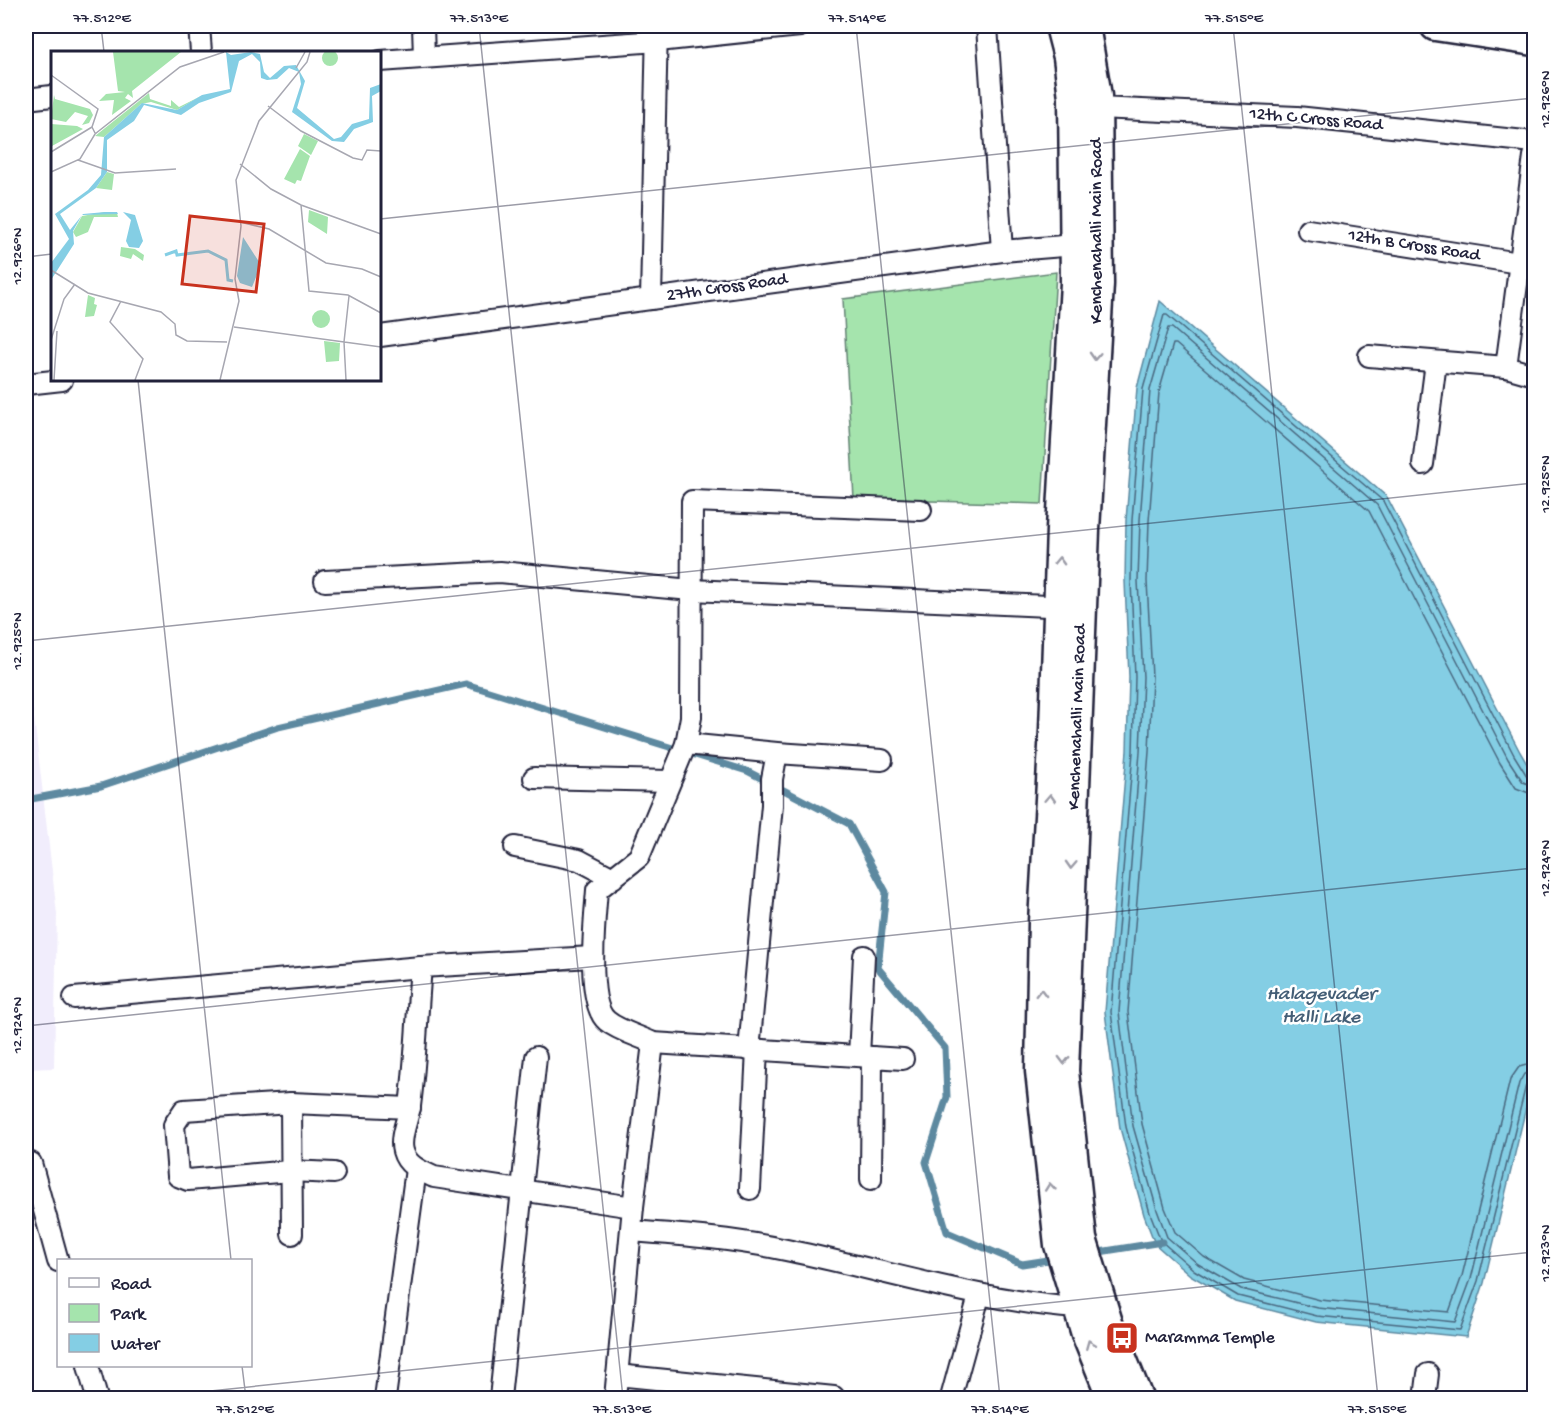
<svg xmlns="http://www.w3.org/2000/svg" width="1560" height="1424" font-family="'Gochi Hand',sans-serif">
  <rect width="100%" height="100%" fill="#fff"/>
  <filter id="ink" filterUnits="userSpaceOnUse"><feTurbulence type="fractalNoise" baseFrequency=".0167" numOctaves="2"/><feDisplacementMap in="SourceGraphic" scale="12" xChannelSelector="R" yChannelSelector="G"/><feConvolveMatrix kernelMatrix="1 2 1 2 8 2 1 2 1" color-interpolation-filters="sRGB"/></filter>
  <g filter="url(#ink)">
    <!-- built -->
    <polygon fill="#f1edfc" points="26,649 57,914 54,1068 26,1069"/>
    <!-- green -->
    <polygon fill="#a5e4ad" stroke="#648374" stroke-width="1.5" points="1056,272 1042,504 854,499 843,299"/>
    <!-- water -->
    <polygon fill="#84cee4" stroke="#5d89a0" stroke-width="1.5" points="1160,301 1387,497 1520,752 1534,776 1534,1074 1484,1283 1466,1337 1316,1322 1235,1301 1190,1275 1155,1244 1144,1215 1120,1128 1105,1012 1127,751 1129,677 1125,581 1126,520 1137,388"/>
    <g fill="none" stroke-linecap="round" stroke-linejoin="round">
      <!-- shore -->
      <g stroke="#49677f" stroke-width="1.5">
        <polyline points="1534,778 1527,776 1514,755 1383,501 1167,315 1164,315 1143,389 1132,520 1131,581 1135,677 1133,752 1111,1012 1126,1127 1150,1213 1161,1241 1194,1270 1238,1296 1317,1316 1460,1330 1478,1281 1526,1085 1534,1079"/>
        <polyline points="1534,786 1523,782 1508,759 1377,505 1172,328 1168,328 1150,390 1140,520 1138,581 1143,677 1140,752 1119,1012 1133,1126 1157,1210 1167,1237 1198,1264 1241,1289 1318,1308 1455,1322 1471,1279 1519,1083 1524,1074 1534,1072"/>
        <polyline points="1534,795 1516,788 1500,763 1369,511 1176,344 1173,344 1159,392 1149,521 1147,581 1152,677 1149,752 1128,1012 1142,1124 1165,1208 1175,1232 1204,1257 1244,1280 1320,1300 1449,1312 1462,1276 1510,1080 1519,1067 1534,1063"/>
      </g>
      <!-- stream -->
      <g stroke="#5d89a0" stroke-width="7">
        <polyline points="26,800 101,786 278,727 466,684 747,771 849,824 886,892 878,968 945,1048 947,1097 926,1162 947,1232 1022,1264 1055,1259"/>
        <polyline points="1093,1253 1162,1242"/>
      </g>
      <!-- street casing -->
      <g stroke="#22223b" stroke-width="24">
        <g id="street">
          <polyline points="199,26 201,52"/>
          <polyline points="423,26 424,57"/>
          <polyline points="987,26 1002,251"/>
          <polyline points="380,61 658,41 800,26"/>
          <polyline points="26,99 52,96"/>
          <polyline points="1098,108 1297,117 1534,142"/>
          <polyline points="1308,230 1519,263"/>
          <polyline points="651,299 657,26"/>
          <polyline points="380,336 1002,251 1075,245"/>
          <polyline points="1369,356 1506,367 1534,375"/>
          <polyline points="1506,367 1534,156"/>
          <polyline points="26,384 62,380"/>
          <polyline points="1423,464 1436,362"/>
          <polyline points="325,581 500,572 691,590 1070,607"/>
          <polyline points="686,744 777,753 772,779 772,805 749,1050"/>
          <polyline points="777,753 882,760"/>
          <polyline points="534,778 670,781"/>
          <polyline points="515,847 579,860 613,878"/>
          <path d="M421 967C417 1013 416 1060 410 1106 408 1120 399 1137 403 1151 407 1166 421 1171 434 1177L633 1207"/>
          <polyline points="74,998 421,967 592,957"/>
          <polyline points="653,1043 903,1059"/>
          <polyline points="859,1056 864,956"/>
          <polyline points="291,1103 292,1234"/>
          <polyline points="26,1163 31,1163 58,1261"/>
          <polyline points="334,1173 290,1171 188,1180 178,1176 174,1125 184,1110 291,1103 410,1108"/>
          <polyline points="871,1179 872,1057"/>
          <polyline points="750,1189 757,1050"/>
          <path d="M631 1231C685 1235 738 1239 791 1251 887 1271 980 1301 1078 1308"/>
          <polyline points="88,1366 97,1398"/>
          <polyline points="617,1375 834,1397"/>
          <polyline points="385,1398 416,1169"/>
          <polyline points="500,1398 536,1057"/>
          <path d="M615 1398 633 1207 653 1043C639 1036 619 1031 607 1021 585 1003 595 918 597 890L639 857 686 744 691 717 692 501 921 510"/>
          <polyline points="951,1398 979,1296"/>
          <polyline points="1425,1398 1428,1374"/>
        </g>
      </g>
      <!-- secondary casing -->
      <g stroke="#22223b" stroke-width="33">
        <g id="secondary">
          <polyline points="1060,26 1068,57 1073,97 1075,283 1061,529 1054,729 1043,922 1040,1071 1059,1245 1086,1334 1112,1398"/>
          <polyline points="1085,26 1097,96 1099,284 1085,530 1064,1071 1082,1239 1109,1326 1138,1398"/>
          <polyline points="1435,26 1534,41"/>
        </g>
      </g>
      <!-- street -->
      <use href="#street" stroke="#fff" stroke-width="20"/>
      <!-- secondary -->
      <use href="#secondary" stroke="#fff" stroke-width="28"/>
    </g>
    <!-- one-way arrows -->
    <defs><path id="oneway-chevron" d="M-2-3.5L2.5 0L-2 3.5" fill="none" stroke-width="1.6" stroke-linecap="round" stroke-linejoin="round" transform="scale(1.5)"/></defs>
    <g stroke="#9c9ca7">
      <use href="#oneway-chevron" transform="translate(1095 356) rotate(93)"/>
      <use href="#oneway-chevron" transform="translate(1059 561) rotate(-88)"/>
      <use href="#oneway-chevron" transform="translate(1050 798) rotate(-87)"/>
      <use href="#oneway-chevron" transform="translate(1071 865) rotate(93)"/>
      <use href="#oneway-chevron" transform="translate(1041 993) rotate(-89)"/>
      <use href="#oneway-chevron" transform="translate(1064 1060) rotate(91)"/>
      <use href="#oneway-chevron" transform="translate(1050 1187) rotate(-96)"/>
      <use href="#oneway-chevron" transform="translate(1090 1344) rotate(-112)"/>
    </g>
  </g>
  <!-- ticks -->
  <path fill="none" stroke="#22223b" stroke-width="1.5" stroke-opacity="0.45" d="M101 26 104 52M479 26 623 1398M856 26 1000 1398M1233 26 1378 1398M380 219 1534 98M26 257 52 254M138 380 231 1260M26 641 1534 483M26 1026 1534 868M242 1366 246 1398M143 1398 1534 1252"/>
  <!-- icons -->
  <defs>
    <g id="bus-square" transform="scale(1.725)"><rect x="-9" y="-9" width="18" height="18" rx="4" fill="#c8321e" stroke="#fff"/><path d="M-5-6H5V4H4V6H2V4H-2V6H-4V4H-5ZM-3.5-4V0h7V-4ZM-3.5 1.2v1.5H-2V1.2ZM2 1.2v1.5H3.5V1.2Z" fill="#fff"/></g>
  </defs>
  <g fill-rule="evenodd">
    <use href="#bus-square" x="1122" y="1338"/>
  </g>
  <g text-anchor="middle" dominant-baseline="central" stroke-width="5" stroke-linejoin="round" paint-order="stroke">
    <!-- street labels -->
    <g font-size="18" fill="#22223b" stroke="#fff">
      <text transform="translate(1316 120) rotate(5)">12th C Cross Road</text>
      <text transform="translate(1097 231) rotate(-90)">Kenchenahalli Main Road</text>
      <text transform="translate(1414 246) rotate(9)">12th B Cross Road</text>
      <text transform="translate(727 288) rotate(-8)">27th Cross Road</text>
      <text transform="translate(1078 717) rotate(-88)">Kenchenahalli Main Road</text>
    </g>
    <!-- poi labels -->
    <g font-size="18" fill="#22223b" stroke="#fff" text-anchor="start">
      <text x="1145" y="1338">Maramma Temple</text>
    </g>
    <!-- water labels -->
    <g font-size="20" font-style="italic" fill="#445e76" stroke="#fff">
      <text x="1321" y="995">Halagevader<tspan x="1321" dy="23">Halli Lake</tspan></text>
    </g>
  </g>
  <!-- overview -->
  <g transform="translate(51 51)">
    <rect width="330" height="330" fill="#fff"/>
    <path d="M271 7a8 8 0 1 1 16 0a8 8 0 1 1-16 0ZM62 1H130L81 40 82 47 77 43 74 47 80 50 61 64 63 49 48 50 55 43 74 41 67 40ZM98 42 99 48 120 55V49L128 56 150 45 126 59 100 51 90 53 53 86 44 85ZM3 44 4 48 39 58 42 64 38 72 31 74 37 65 24 61 15 71 0 68ZM0 73 26 75 32 78 1 95ZM253 83 267 90 260 104 247 95ZM249 98 259 105 250 130 246 129 244 133 233 128ZM56 121 63 123 61 139 45 137ZM258 159 277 166 276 183 257 171ZM54 161 66 162 67 166H43L37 181 25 186 22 181 31 165ZM70 196 84 198 93 204 92 210 82 203 80 208 69 205ZM37 244 44 247 43 253 46 254 43 265 34 266ZM261 268a9 9 0 1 1 18 0a9 9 0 1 1-18 0ZM273 290 289 292 288 310 275 311Z" fill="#a5e4ad"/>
    <path d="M175 1 180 4 200 1 209 3 213 21 219 27 233 15 245 14 254 30 246 57 283 88 290 86 301 73 318 68 319 37 330 33V40L321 45 322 71 303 78 293 91 281 90 241 61 250 33 248 21 238 17 226 28 216 29 210 27 209 11 201 3 188 10 180 41 148 52 130 64 93 54 83 70 56 89V121L45 137 9 163 19 179 32 163 54 161H66L67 163 31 164 22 180 23 193 0 229V212L18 188 4 163 37 139 50 124 53 86 91 52 126 59 151 44 179 38ZM72 161 84 164 92 190 88 197 78 196 75 190 80 169ZM192 186 210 214 201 236 189 232 186 225Z" fill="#84cee4"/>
    <path fill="none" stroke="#84cee4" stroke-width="3" d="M114 204 125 200 126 204 157 200 175 209 177 229 182 230"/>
    <path fill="none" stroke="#a7a7b1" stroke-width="1.5" d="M245 17 254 1M0 24 47 58 41 76 44 82M217 55 250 80 302 107 311 109 316 99 330 100M0 101 41 76M27 109 64 122 125 118M189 113 220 138 250 154 330 183M0 121 29 108 44 83 129 16 173 1M250 154 258 240 297 244 330 262M189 171 218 178 275 212 311 218 330 226M0 219 37 242 110 261 124 273 125 284 136 290 176 291M70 250 59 271 92 308 84 329M183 276 330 296M0 289 13 248 24 233M3 329 6 280M169 329 188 250 184 228 190 175 185 129 208 70 256 11 259 1M295 329 293 291 298 245"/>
    <path fill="#c8321e" fill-opacity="0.15" stroke="#c8321e" stroke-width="3" d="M139 165 213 173 205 241 131 233Z"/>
    <rect width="330" height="330" fill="none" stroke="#22223b" stroke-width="3"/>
  </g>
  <!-- margin -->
  <rect width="1560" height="1424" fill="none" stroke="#fff" stroke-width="66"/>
  <!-- legend -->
  <rect x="57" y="1259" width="195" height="108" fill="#ffffff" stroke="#a7a7b1" stroke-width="1.5"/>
  <rect x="69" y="1278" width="30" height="9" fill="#ffffff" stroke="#a7a7b1" stroke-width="1.5"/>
  <text x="111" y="1289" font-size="18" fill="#22223b">Road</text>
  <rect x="69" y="1304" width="30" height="18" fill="#a5e4ad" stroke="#a7a7b1" stroke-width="1.5"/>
  <text x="111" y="1319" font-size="18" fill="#22223b">Park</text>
  <rect x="69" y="1334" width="30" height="18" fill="#84cee4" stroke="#a7a7b1" stroke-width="1.5"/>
  <text x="111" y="1349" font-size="18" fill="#22223b">Water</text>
  <rect x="33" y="33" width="1494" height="1358" fill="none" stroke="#22223b" stroke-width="2"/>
  <g font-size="15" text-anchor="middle" fill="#22223b">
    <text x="102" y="22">77.512°E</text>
    <text x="479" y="22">77.513°E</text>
    <text x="857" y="22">77.514°E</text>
    <text x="1234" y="22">77.515°E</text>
    <text transform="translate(1544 99) rotate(-90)" y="5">12.926°N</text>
    <text transform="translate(16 256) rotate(-90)" y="5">12.926°N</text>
    <text transform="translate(1544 484) rotate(-90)" y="5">12.925°N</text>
    <text transform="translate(16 641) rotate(-90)" y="5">12.925°N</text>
    <text transform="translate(1544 868) rotate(-90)" y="5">12.924°N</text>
    <text transform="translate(16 1025) rotate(-90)" y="5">12.924°N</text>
    <text transform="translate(1544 1253) rotate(-90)" y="5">12.923°N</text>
    <text x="245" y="1413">77.512°E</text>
    <text x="622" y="1413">77.513°E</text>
    <text x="1000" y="1413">77.514°E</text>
    <text x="1377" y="1413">77.515°E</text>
  </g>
</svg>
